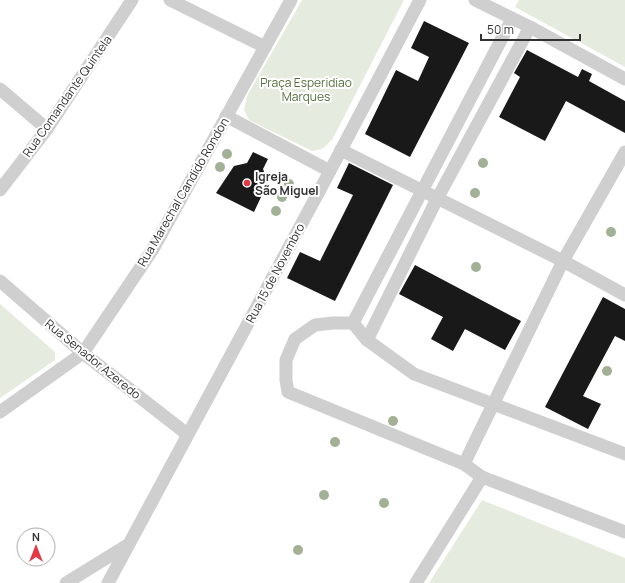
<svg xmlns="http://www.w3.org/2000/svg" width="625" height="583" font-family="Manrope,sans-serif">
  <rect width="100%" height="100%" fill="#fff"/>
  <!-- green -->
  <g fill="#e5ebde">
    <polygon points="302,0 404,0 332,140 322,149 312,151 249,120 244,110 247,96"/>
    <polygon points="519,0 625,0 625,67 515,7"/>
    <polygon points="0,304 55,352 55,360 0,398"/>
    <polygon points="482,500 625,558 625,583 429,583"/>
  </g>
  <!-- building -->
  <g fill="#191919">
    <polygon points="424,21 469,43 410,157 365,134 396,70 418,81 429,57 411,48"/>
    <polygon points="527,50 578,77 582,69 592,74 589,81 625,101 625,133 566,101 545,141 499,117 520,77 514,73"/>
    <polygon points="253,152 268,159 263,169 268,182 254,212 216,193 234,166 247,163"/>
    <polygon points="349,163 393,185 335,301 287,278 300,252 320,261 353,195 337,188"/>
    <polygon points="415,265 521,321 505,350 465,329 453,351 431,339 443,317 399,294"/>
    <polygon points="603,297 625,309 625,341 615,336 583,396 601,404 588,429 545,407"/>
  </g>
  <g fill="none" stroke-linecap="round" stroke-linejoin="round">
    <!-- minor -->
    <g stroke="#cfcfcf" stroke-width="13">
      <polyline points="170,0 265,47"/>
      <polyline points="475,0 530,27 625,79"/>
      <polyline points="0,89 47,129"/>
      <polyline points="226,116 330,171"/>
      <polyline points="341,150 563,261 625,295"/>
      <polyline points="0,190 47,129 132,0"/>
      <polyline points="0,281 83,353 187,434"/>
      <polyline points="353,323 512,19"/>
      <polyline points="367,340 437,199 530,27"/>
      <polyline points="0,412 83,353 153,249 291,0"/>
      <polyline points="625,454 414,374 367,340 353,323 333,323 315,325 295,339 286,360 286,380 288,392 464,464 482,477 625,532"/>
      <polyline points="464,464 563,261 625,152"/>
      <polyline points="66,583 126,546"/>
      <polyline points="108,583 330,171 420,0"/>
      <polyline points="416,583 482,477"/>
    </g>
  </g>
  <!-- trees -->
  <g fill="#a2b095">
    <circle cx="227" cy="154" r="5"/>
    <circle cx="483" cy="163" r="5"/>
    <circle cx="220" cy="167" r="5"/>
    <circle cx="289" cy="184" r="5"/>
    <circle cx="475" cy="193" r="5"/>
    <circle cx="282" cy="197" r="5"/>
    <circle cx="276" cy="211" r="5"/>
    <circle cx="611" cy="232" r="5"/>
    <circle cx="476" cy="267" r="5"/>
    <circle cx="607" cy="371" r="5"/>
    <circle cx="393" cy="421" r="5"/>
    <circle cx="335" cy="442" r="5"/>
    <circle cx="324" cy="495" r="5"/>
    <circle cx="384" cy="503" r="5"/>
    <circle cx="298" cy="550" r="5"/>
  </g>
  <!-- markers -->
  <circle fill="#e53844" stroke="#fff" stroke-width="1.5" cx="247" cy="183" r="4"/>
  <g text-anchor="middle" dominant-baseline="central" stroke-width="4" stroke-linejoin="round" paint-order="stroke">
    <!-- park labels -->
    <g font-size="12" fill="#556f3f" stroke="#fff">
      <text x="306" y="82">Praça Esperidiao<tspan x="306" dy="14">Marques</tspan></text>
    </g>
    <!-- street labels -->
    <g font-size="12" fill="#323232" stroke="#fff">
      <text transform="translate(67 96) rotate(-55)">Rua Comandante Quintela</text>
      <text transform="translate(183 192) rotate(-60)">Rua Marechal Candido Rondon</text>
      <text transform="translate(275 273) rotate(-62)">Rua 15 de Novembro</text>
      <text transform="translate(93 359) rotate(39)">Rua Senador Azeredo</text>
    </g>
    <!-- poi labels -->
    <g font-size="12" font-weight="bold" fill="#323232" stroke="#fff" text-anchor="start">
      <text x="255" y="176">Igreja<tspan x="255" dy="14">São Miguel</tspan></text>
    </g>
  </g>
  <!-- north arrow -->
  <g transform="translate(36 547)"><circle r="19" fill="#ffffff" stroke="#adadad"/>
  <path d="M0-3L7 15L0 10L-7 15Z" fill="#e53844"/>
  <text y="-6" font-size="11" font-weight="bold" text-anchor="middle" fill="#323232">N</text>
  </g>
  <!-- scale -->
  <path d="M481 34v6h99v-6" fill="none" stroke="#323232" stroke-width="2"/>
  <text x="487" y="34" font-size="12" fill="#323232" stroke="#ffffff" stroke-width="3" paint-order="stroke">50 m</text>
</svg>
